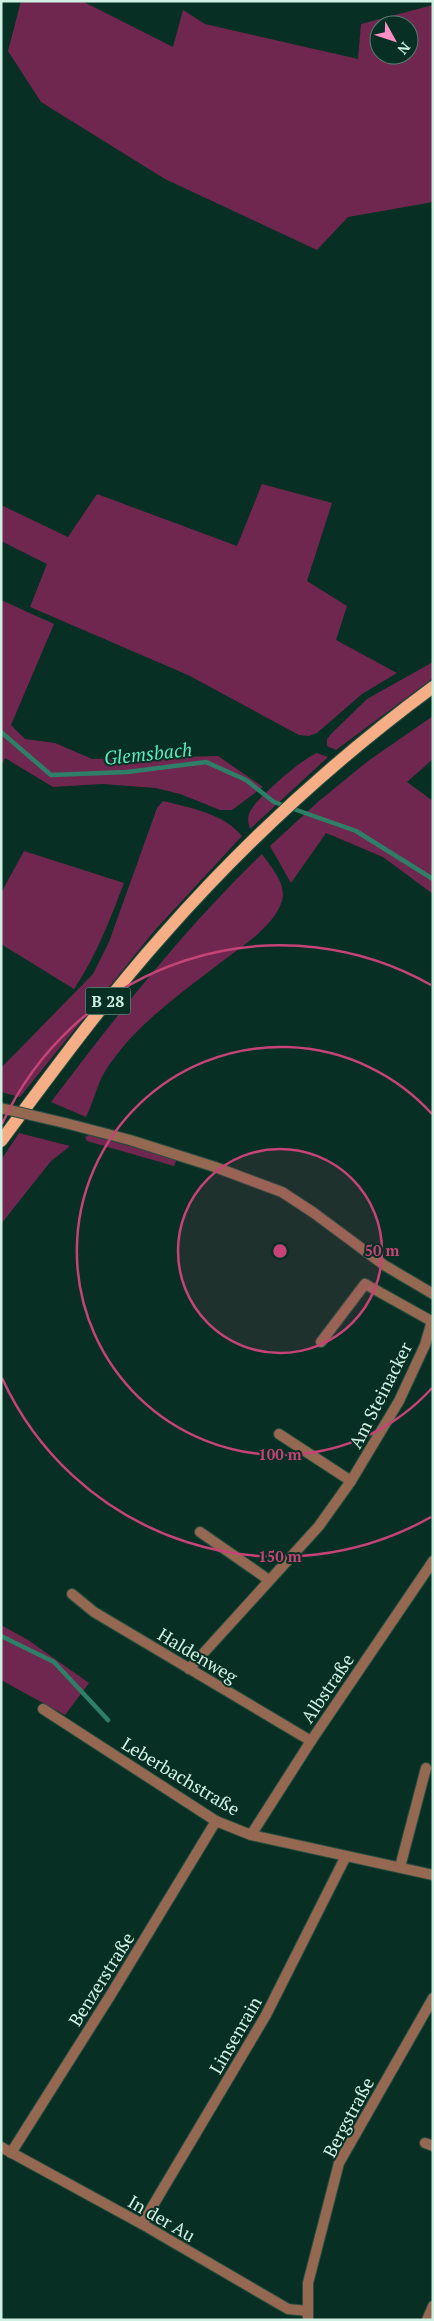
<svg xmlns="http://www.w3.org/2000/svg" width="434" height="2321" font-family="'PT Serif',serif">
  <rect width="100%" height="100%" fill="#082f23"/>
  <!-- green -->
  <g fill="#70274f" fill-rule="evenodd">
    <path d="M21 1H82L173 47 183 10 205 24 358 59 361 24 433 5V202L348 217 317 250 165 179 41 102 8 51ZM379 25H409V55H379Z"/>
    <polygon points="262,484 332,503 307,581 347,606 336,640 397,673 362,694 317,733 309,736 299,735 188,675 30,607 47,564 1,541 1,505 68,537 97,494 237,546"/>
    <polygon points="1,600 54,624 11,725 25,739 55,743 92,759 218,756 263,787 232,810 220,810 180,794 156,788 102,784 53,787 5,758 1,767"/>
    <polygon points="433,662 433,678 336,750 327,746 327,739 331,734 367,699"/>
    <polygon points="433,716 433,759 407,782 433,801 433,894 383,857 326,833 291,883 270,846 319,801 368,761"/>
    <path d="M317 753 328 757 250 829C248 822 247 816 251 810 258 797 303 758 317 753Z"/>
    <path d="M163 801C190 808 223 813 242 836L155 930 20 1097 1 1092V1068L93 974 109 942 157 808Z"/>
    <path d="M24 851 124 883C110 920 96 956 74 989L1 944V893Z"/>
    <path d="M262 854C271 867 287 884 282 901 273 929 237 949 215 967 185 990 153 1013 128 1041 118 1053 106 1067 100 1081 95 1093 92 1105 86 1117L51 1102C117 1015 183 930 262 854Z"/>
    <polygon points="19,1133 70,1146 51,1161 1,1224 1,1160"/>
    <polygon points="89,1135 177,1159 174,1166 87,1141 85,1137"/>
    <polygon points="1,1625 28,1640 89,1683 65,1715 1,1680"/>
  </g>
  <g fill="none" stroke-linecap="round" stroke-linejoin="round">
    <!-- stream -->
    <g stroke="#2e7f67" stroke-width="4.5">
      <polyline points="1,732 51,775 127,772 206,762 246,780 274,802 356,831 433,879"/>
      <polyline points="1,1636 54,1662 108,1720"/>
    </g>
    <!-- minor casing -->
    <g stroke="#284e42" stroke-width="12">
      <g id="minor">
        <polyline points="321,1342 365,1284 433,1322"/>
        <polyline points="279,1434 351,1481"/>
        <polyline points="200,1532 269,1580"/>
        <polyline points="72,1594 94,1612 311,1741"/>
        <polyline points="189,1669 319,1526 351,1481 399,1401 425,1345 432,1321"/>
        <polyline points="43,1709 216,1821 251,1835 433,1875"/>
        <polyline points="251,1835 311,1741 433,1561"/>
        <polyline points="400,1867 426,1768"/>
        <polyline points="425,2143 433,2146"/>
        <polyline points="1,2147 142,2224 288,2309 308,2311"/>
        <polyline points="11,2153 110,1996 216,1821"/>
        <polyline points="142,2224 266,2015 346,1856"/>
        <polyline points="308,2320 308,2283 339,2163 433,1998"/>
        <polyline points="427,2320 433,2306"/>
      </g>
    </g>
    <!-- tertiary casing -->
    <g stroke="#284e42" stroke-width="12">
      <polyline id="tertiary" points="65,1123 130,1140 215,1167 282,1192 314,1213 384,1265 433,1294"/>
    </g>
    <!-- primary casing -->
    <g stroke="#284e42" stroke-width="14">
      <path id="primary" d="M1 1141C53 1071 105 1000 163 935 244 843 334 760 433 687"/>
    </g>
    <!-- minor -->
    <use href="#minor" stroke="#946851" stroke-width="10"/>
    <!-- tertiary -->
    <use href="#tertiary" stroke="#946851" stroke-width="10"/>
    <!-- primary -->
    <use href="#primary" stroke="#f5ae86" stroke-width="12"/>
    <!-- tertiary-bridge casing -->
    <g stroke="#284e42" stroke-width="12" stroke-linecap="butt">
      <polyline id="tertiary-bridge" points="1,1108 65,1123"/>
    </g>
    <!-- tertiary-bridge -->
    <use href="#tertiary-bridge" stroke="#946851" stroke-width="10"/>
  </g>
  <!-- distance rings -->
  <circle cx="280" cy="1251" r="102" fill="#c54376" fill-opacity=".12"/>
  <g fill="none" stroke="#c54376" stroke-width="2.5">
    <circle cx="280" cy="1251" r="102"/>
    <path d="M432 1388A204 204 0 1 1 432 1114"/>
    <path d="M431 1517A306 306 0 0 1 2 1378M2 1124A306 306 0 0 1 431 985"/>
  </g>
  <g text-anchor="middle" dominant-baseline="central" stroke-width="4" stroke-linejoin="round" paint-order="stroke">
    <!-- shield labels -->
    <rect fill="#082f23" stroke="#93b7aa" stroke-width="1" x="85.5" y="987.5" width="45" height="27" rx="4"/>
    <g font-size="16" font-weight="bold" fill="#cff1e4">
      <text x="108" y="1001">B 28</text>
    </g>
    <!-- street labels -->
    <g font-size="18" fill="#cff1e4" stroke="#082f23">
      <text transform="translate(380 1395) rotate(-63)">Am Steinacker</text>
      <text transform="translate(198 1655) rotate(31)">Haldenweg</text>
      <text transform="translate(327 1688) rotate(-56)">Albstraße</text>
      <text transform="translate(181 1776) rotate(31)">Leberbachstraße</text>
      <text transform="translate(101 1979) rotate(-58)">Benzerstraße</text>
      <text transform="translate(235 2035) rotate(-60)">Linsenrain</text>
      <text transform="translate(348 2117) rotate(-62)">Bergstraße</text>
      <text transform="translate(162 2218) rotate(30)">In der Au</text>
    </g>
    <!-- water labels -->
    <g font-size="19" font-style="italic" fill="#58ecbf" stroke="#082f23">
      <text transform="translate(148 753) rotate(-6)">Glemsbach</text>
    </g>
  </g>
  <circle cx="280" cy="1251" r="8" fill="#c54376" stroke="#082f23" stroke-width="2.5"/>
  <g font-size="15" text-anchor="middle" font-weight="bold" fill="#c54376" stroke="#082f23" stroke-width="4" stroke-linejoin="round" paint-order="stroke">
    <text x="382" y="1256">50 m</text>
    <text x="280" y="1460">100 m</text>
    <text x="280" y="1562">150 m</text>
  </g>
  <!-- border -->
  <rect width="434" height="2321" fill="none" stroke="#cff1e4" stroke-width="5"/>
  <!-- north arrow -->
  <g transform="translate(394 40) rotate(130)"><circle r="24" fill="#082f23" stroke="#587d70"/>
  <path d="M0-4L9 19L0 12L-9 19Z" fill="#fb8fc5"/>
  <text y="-8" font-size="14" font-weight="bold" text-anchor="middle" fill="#cff1e4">N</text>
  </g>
</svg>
